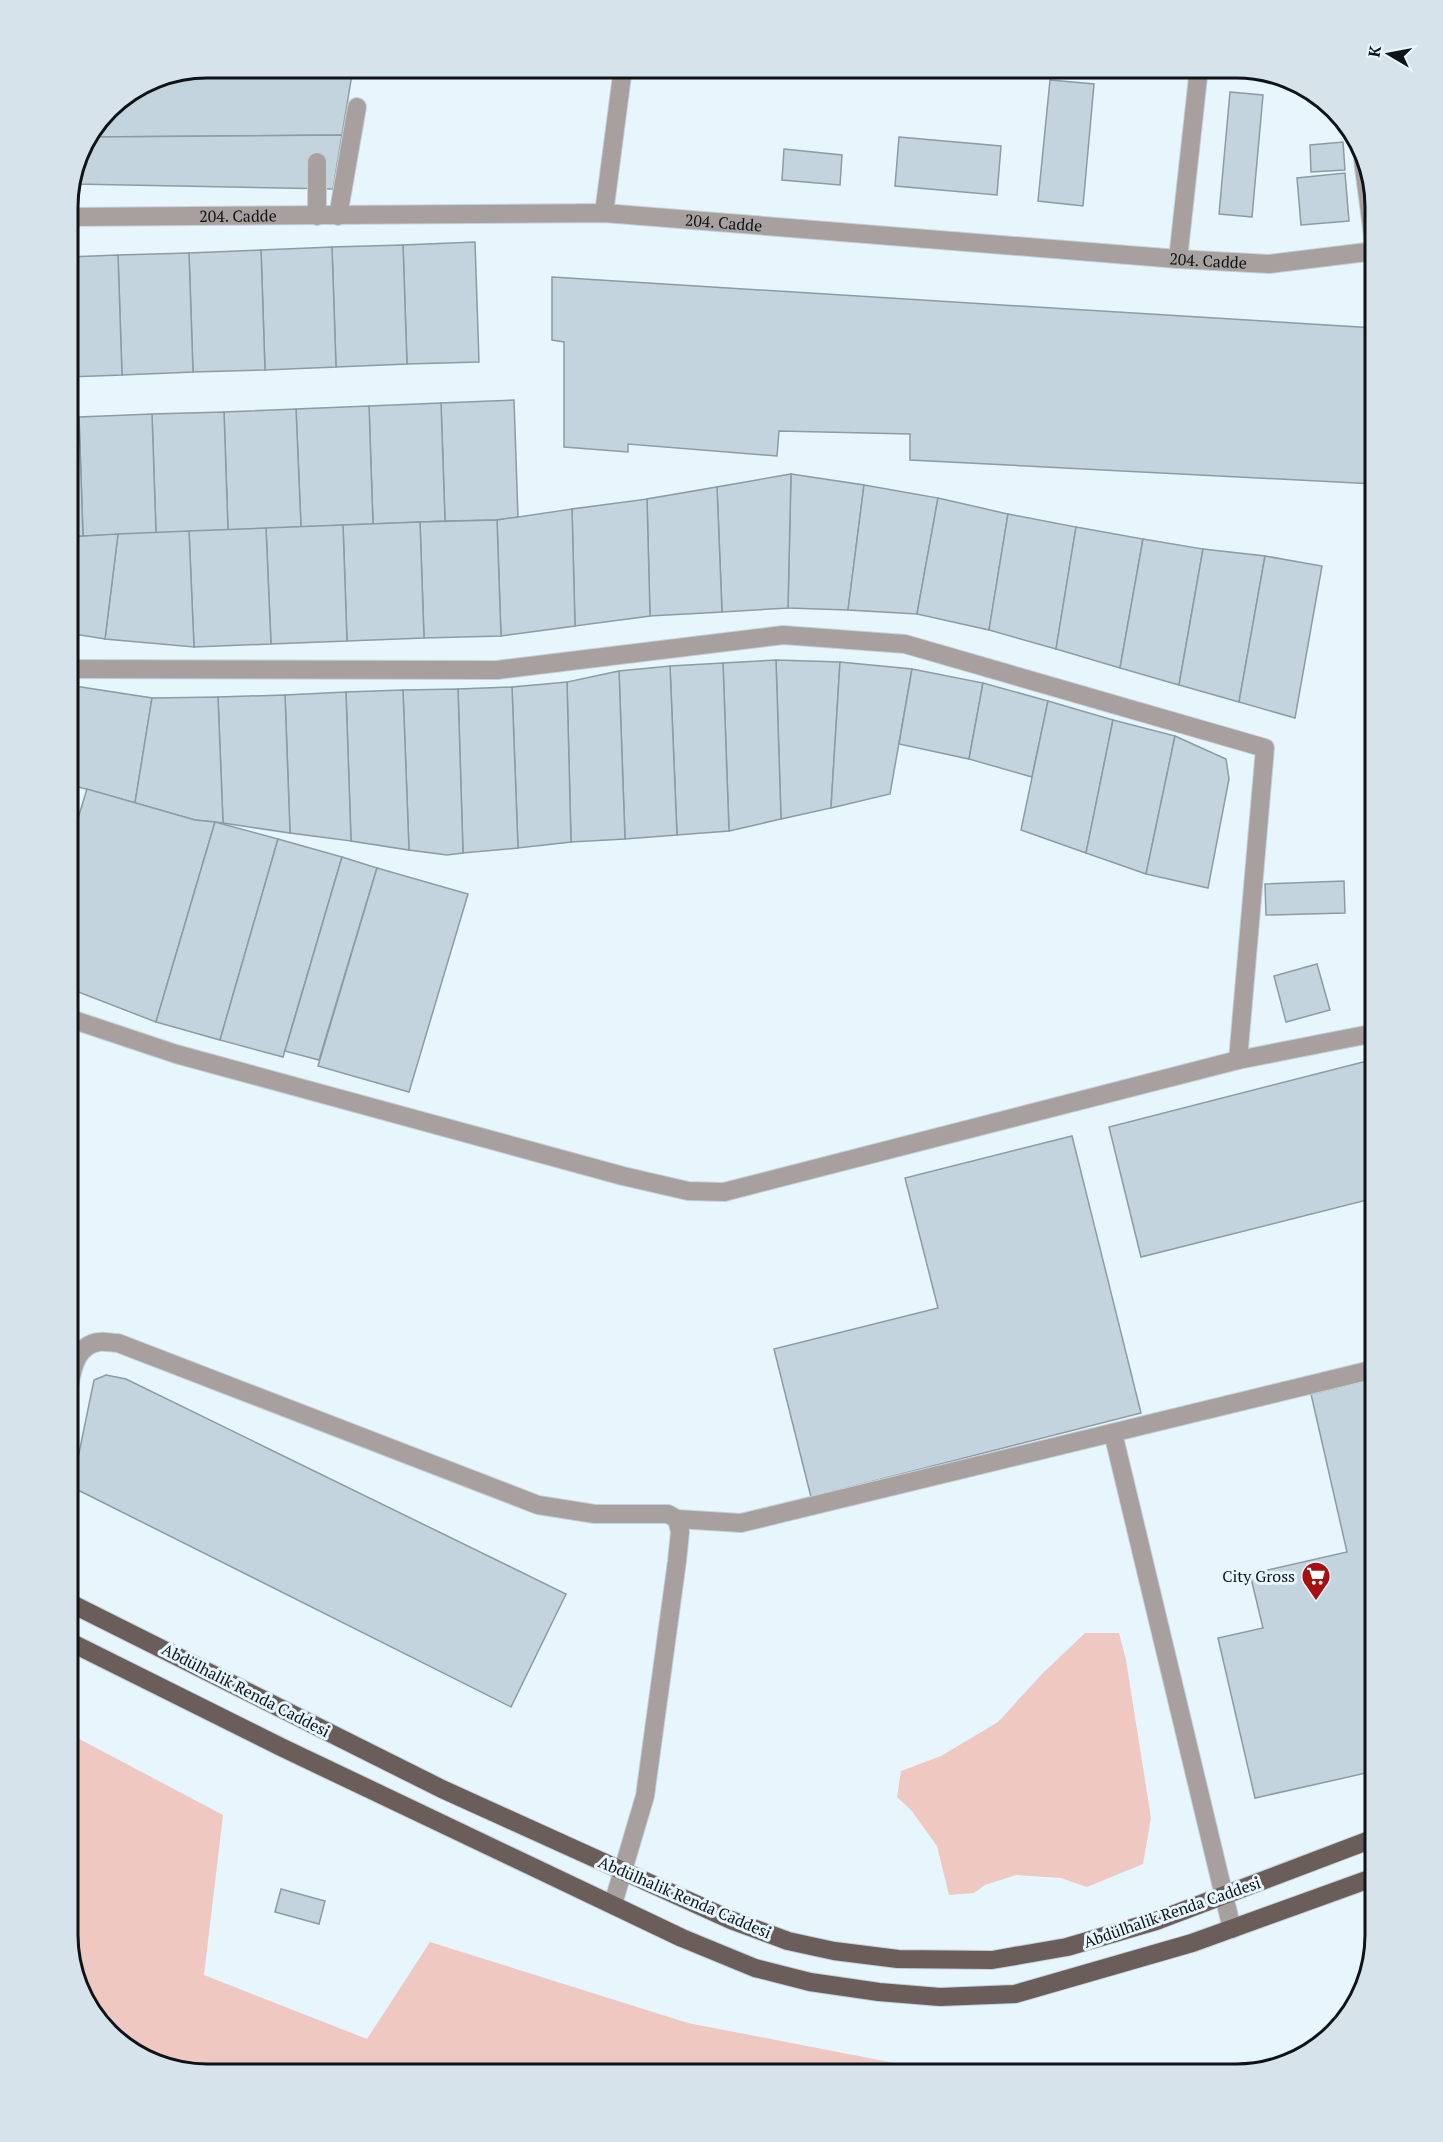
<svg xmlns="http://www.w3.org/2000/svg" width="1443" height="2142" font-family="'PT Serif',serif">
  <rect width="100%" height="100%" fill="#e7f5fd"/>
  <!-- green -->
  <g fill="#efc8c2">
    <polygon points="1085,1633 1119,1633 1126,1660 1151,1818 1143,1864 1087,1887 1061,1878 1016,1875 985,1885 974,1893 949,1895 937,1846 911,1810 897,1797 901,1771 941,1756 998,1722 1042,1674"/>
    <polygon points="68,1733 223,1815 204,1975 367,2039 430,1942 688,2023 951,2074 198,2074 137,2056 86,2005 68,1935"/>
  </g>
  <!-- building -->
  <g fill="#c3d4de" stroke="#8c9ba4" stroke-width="1.5">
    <polygon points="207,68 353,68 342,135 88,137 109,108 154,78"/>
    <polygon points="1050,80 1094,84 1083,206 1038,201"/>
    <polygon points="1230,92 1263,95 1252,217 1219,214"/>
    <polygon points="342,135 333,189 74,184 75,172 82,145 88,137"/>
    <polygon points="899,137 1001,146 997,195 895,186"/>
    <polygon points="1343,142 1345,170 1311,172 1310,145"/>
    <polygon points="784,149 842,155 840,185 782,180"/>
    <polygon points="1345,173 1349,221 1301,225 1297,178"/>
    <polygon points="475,242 479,362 407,364 403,245"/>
    <polygon points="403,245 407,364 336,367 332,247"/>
    <polygon points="332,247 336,367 265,370 261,250"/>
    <polygon points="261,250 265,370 193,372 189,253"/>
    <polygon points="189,253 193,372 122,375 118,255"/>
    <polygon points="118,255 122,375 68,377 68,257"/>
    <polygon points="552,277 1375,328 1375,484 910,460 910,434 779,431 777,456 628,444 628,452 564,447 564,342 552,340"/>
    <polygon points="514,400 518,517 497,520 445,521 441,403"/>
    <polygon points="441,403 445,521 373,524 369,406"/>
    <polygon points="369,406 373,524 301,527 296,409"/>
    <polygon points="296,409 301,527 228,530 224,412"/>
    <polygon points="224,412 228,530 156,533 152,414"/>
    <polygon points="152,414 156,533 83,536 79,417"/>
    <polygon points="79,417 83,536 68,537 68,418"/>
    <polygon points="791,474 864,485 848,610 788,608"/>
    <polygon points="791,474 788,608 722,612 717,487"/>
    <polygon points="864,485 938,498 917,614 848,610"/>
    <polygon points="717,487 722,612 650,616 647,499"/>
    <polygon points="938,498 1008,514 989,630 917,614"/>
    <polygon points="647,499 650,616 575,626 572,509"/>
    <polygon points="572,509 575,626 501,636 497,520"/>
    <polygon points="1008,514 1076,527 1056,649 989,630"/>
    <polygon points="497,520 501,636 424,638 420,522"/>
    <polygon points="420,522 424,638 347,641 343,525"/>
    <polygon points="343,525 347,641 271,644 266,528"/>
    <polygon points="1076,527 1143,539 1120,668 1056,649"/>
    <polygon points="266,528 271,644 194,647 189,531"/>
    <polygon points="189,531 194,647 105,639 118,534"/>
    <polygon points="118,534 105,639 68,633 68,537"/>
    <polygon points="1143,539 1203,549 1179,685 1120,668"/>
    <polygon points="1203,549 1265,556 1239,702 1179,685"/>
    <polygon points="1265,556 1322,566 1295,718 1239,702"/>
    <polygon points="776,660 840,662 831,808 781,819"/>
    <polygon points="776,660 781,819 729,831 723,663"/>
    <polygon points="840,662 912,669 890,794 831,808"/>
    <polygon points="723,663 729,831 677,835 670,666"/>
    <polygon points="670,666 677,835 625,839 619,671"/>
    <polygon points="912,669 983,683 969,759 899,744"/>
    <polygon points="619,671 625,839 571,842 567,682"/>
    <polygon points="567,682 571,842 518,848 512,687"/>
    <polygon points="983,683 1048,701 1032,777 969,759"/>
    <polygon points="68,685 152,698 135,803 68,784"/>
    <polygon points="512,687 518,848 463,853 458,689"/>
    <polygon points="458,689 463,853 447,855 409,850 403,690"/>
    <polygon points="403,690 409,850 351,841 346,692"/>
    <polygon points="346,692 351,841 290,833 285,695"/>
    <polygon points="285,695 290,833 223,823 218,697"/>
    <polygon points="218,697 223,823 195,820 135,803 152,698"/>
    <polygon points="1048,701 1113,720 1086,853 1021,830"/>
    <polygon points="1113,720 1175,736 1146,874 1086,853"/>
    <polygon points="1175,736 1226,759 1229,779 1208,888 1146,874"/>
    <polygon points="87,789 195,820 215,822 156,1022 68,988 68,851"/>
    <polygon points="215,822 278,839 220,1040 156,1022"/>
    <polygon points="278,839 342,857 283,1057 220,1040"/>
    <polygon points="342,857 377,868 319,1060 285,1051"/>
    <polygon points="377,868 468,894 409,1092 318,1066"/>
    <polygon points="1344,881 1345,913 1266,915 1265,884"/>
    <polygon points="1317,964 1330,1010 1286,1022 1274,976"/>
    <polygon points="1375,1059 1375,1198 1141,1257 1109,1127"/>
    <polygon points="1072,1136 1141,1413 811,1497 774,1349 938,1308 905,1178"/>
    <polygon points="106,1375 126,1379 566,1594 511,1707 72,1487 94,1380"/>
    <polygon points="1375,1378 1375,1771 1255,1798 1218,1638 1263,1628 1250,1574 1347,1552 1311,1394"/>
    <polygon points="281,1889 325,1901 319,1924 275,1912"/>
  </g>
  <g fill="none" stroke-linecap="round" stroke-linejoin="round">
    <!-- minor casing -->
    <g stroke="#c4d1d8" stroke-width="20">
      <g id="minor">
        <polyline points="1363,160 1375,251"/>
        <polyline points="604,213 623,68"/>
        <polyline points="317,216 317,162"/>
        <polyline points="338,216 357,107"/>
        <path id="s1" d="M68 217 604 213 1178 259 1269 264 1375 251"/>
        <polyline points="1178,259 1199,68"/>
        <polyline points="68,669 497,670 783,635 905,644 1265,748 1238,1060"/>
        <polyline points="68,1018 176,1054 623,1176 688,1191 724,1192 1238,1060 1375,1033"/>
        <path d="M68 1391C72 1372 75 1345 99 1342 104 1341 112 1343 118 1343L538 1505 595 1514H668L677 1519 680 1532 677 1561 645 1796 613 1904"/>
        <polyline points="1113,1433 1232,1929"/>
        <polyline points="677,1519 741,1523 1375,1369"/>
      </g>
    </g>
    <!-- major casing -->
    <g stroke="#c4d1d8" stroke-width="20">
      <g id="major">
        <polyline points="68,1602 442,1789 731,1920 788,1941 834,1951 898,1959 992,1960 1067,1947 1156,1921 1375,1838"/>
        <polyline points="68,1641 283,1748 682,1938 755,1968 810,1982 879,1992 940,1997 1015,1994 1192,1943 1375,1877"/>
      </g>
    </g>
    <!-- minor -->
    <use href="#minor" stroke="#a8a09f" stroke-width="18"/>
    <!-- major -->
    <use href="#major" stroke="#6b5d5a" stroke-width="18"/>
  </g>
  <!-- icons -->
  <defs>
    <g id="supermarket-pin" transform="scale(1.5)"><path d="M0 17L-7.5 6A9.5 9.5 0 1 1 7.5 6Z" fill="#a61010" stroke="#e7f5fd"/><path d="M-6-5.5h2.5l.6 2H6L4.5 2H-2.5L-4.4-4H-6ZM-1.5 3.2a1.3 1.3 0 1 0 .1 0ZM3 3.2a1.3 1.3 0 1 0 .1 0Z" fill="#fff"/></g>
  </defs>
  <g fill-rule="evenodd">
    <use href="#supermarket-pin" x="1316" y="1576"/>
  </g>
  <g text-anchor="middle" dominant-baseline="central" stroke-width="6" stroke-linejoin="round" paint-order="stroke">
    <!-- street labels -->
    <g font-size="16" fill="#0e1317" stroke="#e7f5fd">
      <text stroke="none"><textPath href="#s1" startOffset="170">204. Cadde</textPath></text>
      <text stroke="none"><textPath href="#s1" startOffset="656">204. Cadde</textPath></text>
      <text stroke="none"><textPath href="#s1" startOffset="1142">204. Cadde</textPath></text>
      <text transform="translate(246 1690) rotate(27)">Abdülhalik Renda Caddesi</text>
      <text transform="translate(685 1897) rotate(23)">Abdülhalik Renda Caddesi</text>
      <text transform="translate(1172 1912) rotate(-19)">Abdülhalik Renda Caddesi</text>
    </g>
    <!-- poi labels -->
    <g font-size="16" fill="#0e1317" stroke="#e7f5fd" text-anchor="end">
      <text x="1295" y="1576">City Gross</text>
    </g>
  </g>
  <!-- crop -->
  <path d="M0 0H1443V2142H0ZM207 78H1236A129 129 0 0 1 1365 207V1935A129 129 0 0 1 1236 2064H207A129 129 0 0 1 78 1935V207A129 129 0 0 1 207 78Z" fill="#d6e3eb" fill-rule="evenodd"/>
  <path fill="none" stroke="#0e1317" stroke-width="3" d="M207 78H1236A129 129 0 0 1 1365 207V1935A129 129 0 0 1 1236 2064H207A129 129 0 0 1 78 1935V207A129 129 0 0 1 207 78Z"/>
  <!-- north arrow -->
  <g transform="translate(1389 54) rotate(280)" stroke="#e7f5fd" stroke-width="4.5" paint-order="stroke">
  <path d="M0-4.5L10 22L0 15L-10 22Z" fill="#0e1317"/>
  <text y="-9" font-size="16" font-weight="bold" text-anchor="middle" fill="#0e1317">K</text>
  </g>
</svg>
